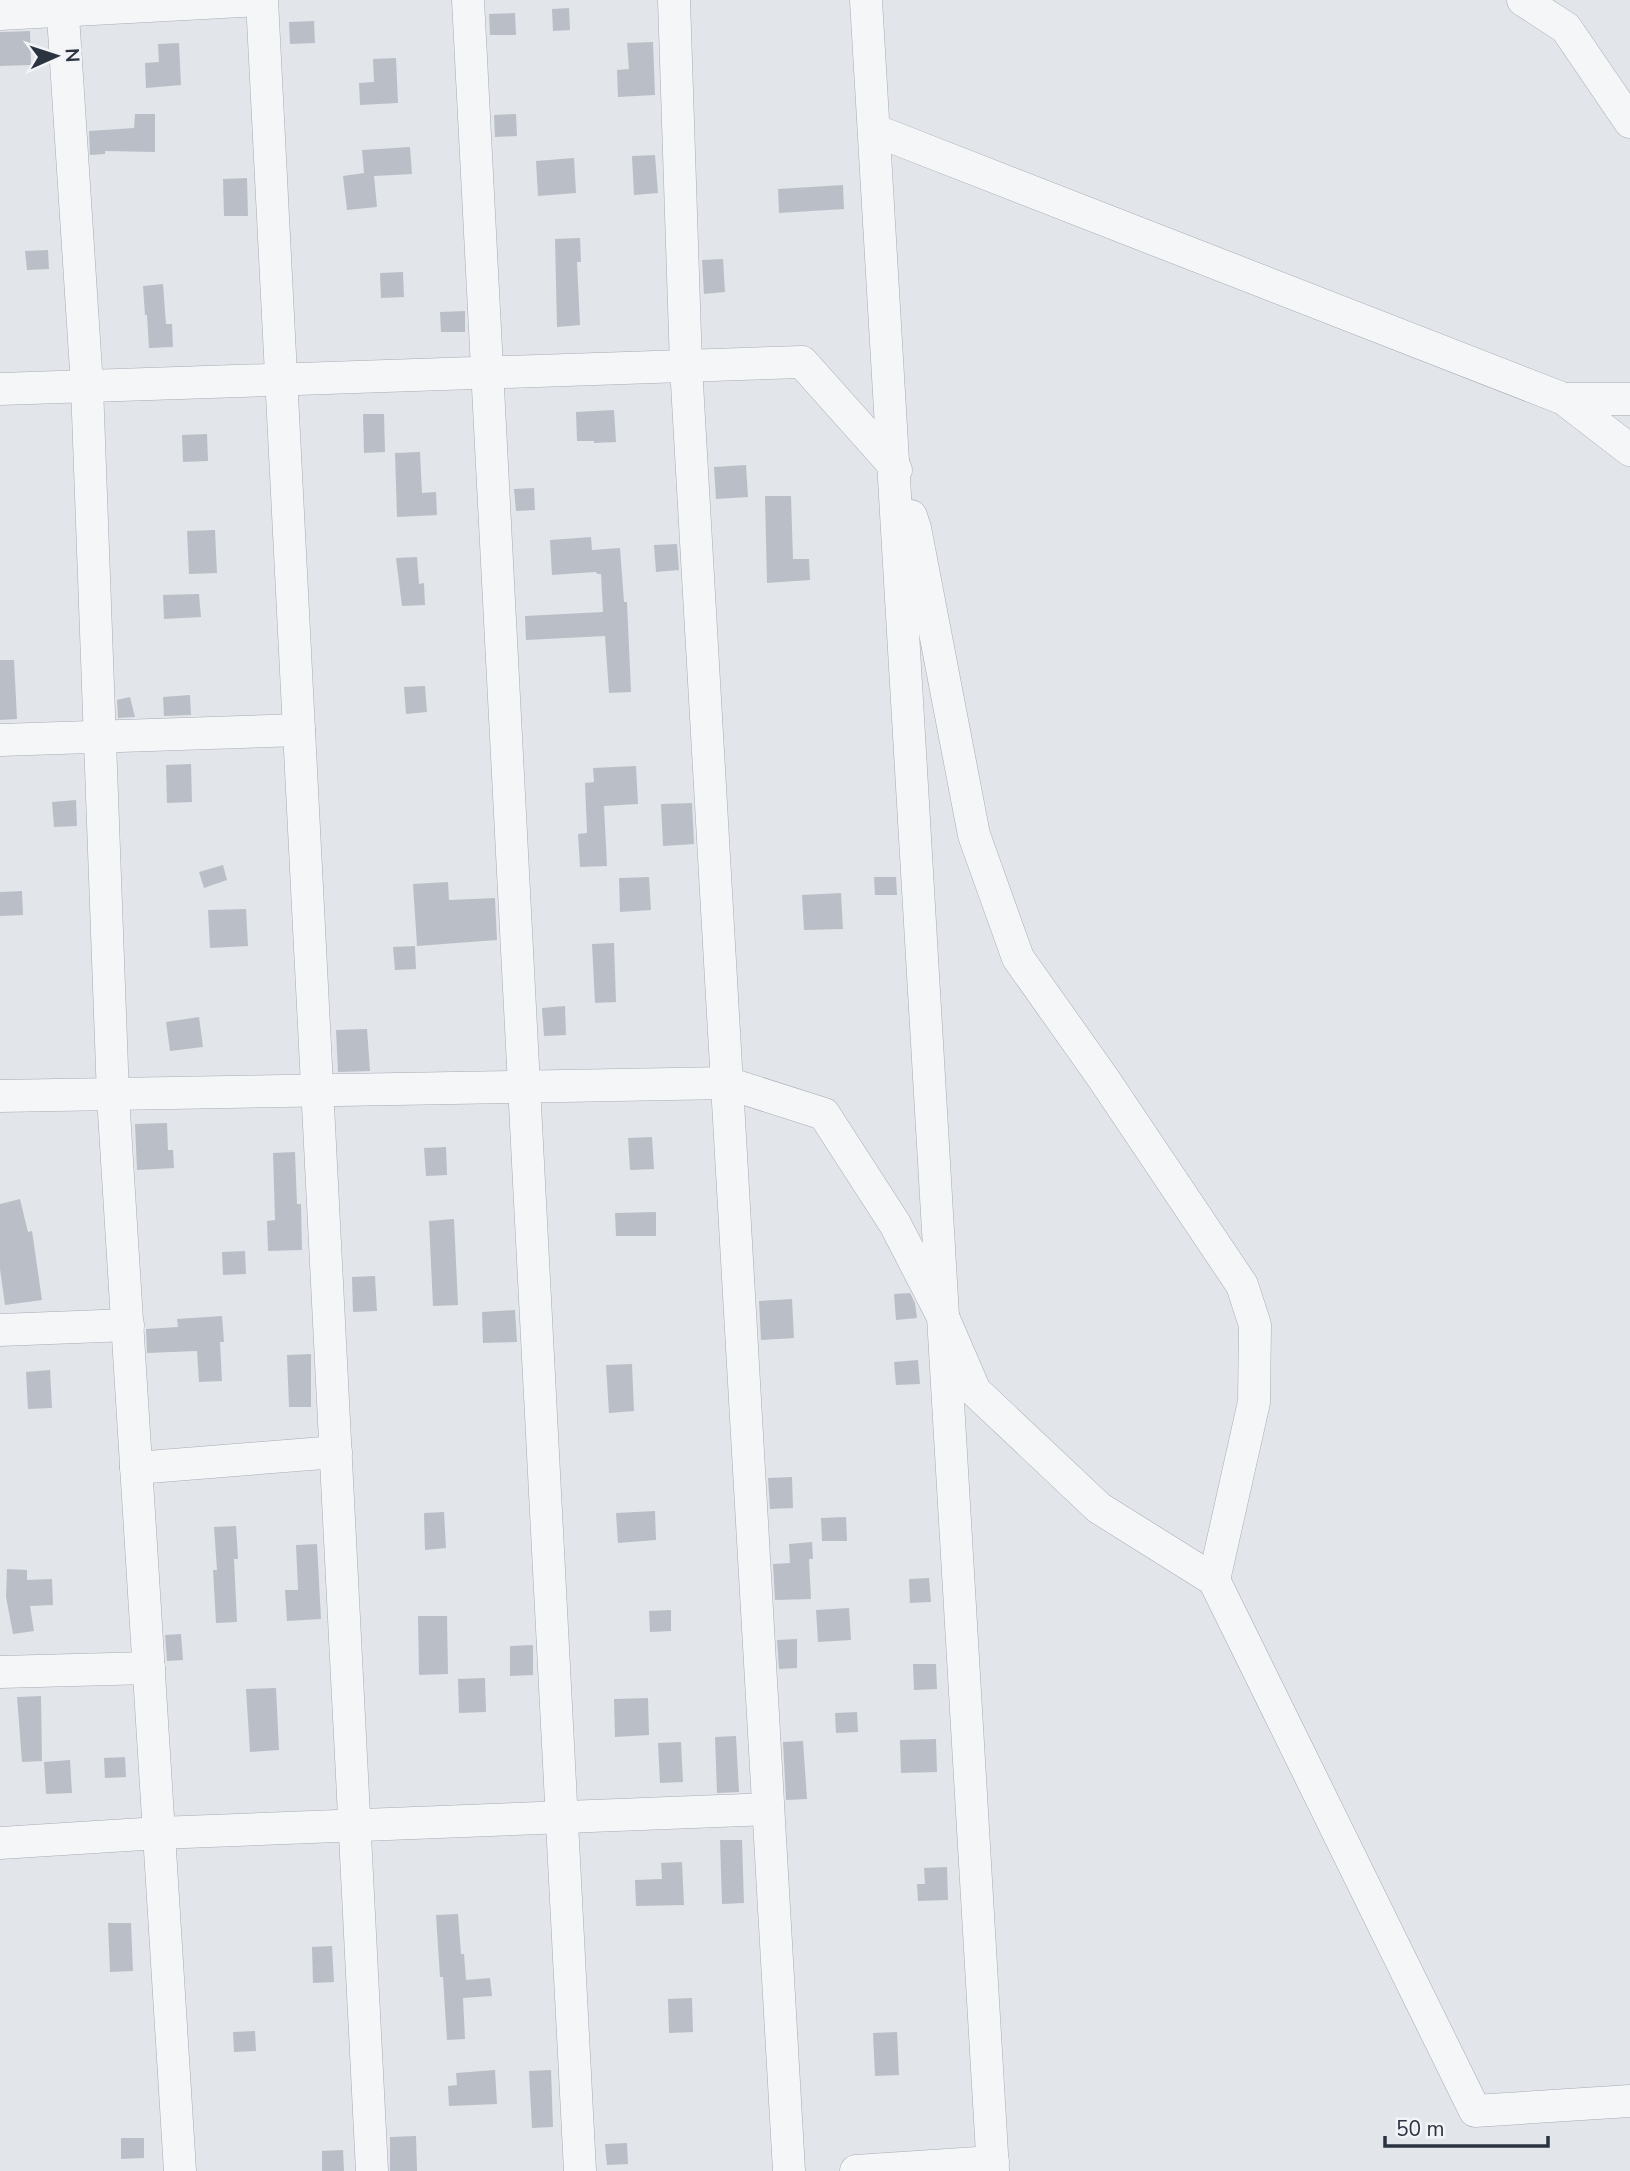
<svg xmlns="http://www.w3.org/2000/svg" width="1630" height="2171" font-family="'Nunito Sans',sans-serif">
  <rect width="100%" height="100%" fill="#e2e5ea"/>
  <!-- building -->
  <g fill="#babfc7">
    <polygon points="569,8 570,30 553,31 552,9"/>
    <polygon points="515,13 516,35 490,35 489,14"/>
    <polygon points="314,21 315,43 290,44 289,22"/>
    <polygon points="30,31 31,65 0,66 0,32"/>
    <polygon points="653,42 655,95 618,97 617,70 629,69 627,43"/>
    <polygon points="179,43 181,85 146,88 145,63 159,62 158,44"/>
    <polygon points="396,58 398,103 360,105 359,83 374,82 373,59"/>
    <polygon points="135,114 155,114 155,152 105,151 105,154 90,155 89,131 134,128"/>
    <polygon points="516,114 517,136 495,137 494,115"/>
    <polygon points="410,147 412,174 374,176 377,207 347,210 343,176 364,173 362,150"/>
    <polygon points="655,155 658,193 634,195 632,156"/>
    <polygon points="574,158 576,193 538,196 536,161"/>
    <polygon points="247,178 248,216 224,216 223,179"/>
    <polygon points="843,185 844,209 779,213 778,189"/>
    <polygon points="580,238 581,262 577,262 580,325 557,327 555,239"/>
    <polygon points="48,250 49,269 27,270 25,251"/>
    <polygon points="723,259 725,292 704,294 702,260"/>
    <polygon points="403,272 404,297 381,298 380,273"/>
    <polygon points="163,284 166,324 172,324 173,347 149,348 147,315 145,315 143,286"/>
    <polygon points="465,311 465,332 441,332 440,312"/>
    <polygon points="614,410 616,442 594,443 594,441 577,441 576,412"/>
    <polygon points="363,414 384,414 385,452 364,453"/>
    <polygon points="207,434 208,461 183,462 182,435"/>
    <polygon points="420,452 422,493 436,492 437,515 397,517 395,453"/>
    <polygon points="746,465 748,497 716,499 714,467"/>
    <polygon points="534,488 535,510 516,511 514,489"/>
    <polygon points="765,496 791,496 793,559 809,559 810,580 767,583"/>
    <polygon points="215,530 217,573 189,574 187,531"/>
    <polygon points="591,537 592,550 620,548 624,602 627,602 631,692 609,693 605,636 526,640 525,616 603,612 601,574 597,574 596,572 552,575 550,540"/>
    <polygon points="677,544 679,570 656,572 654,545"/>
    <polygon points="417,557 419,584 424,583 425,605 402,606 396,558"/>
    <polygon points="199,594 201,617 164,619 163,595"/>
    <polygon points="0,660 14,660 17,719 0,720"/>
    <polygon points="425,686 427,712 406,714 404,687"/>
    <polygon points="190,695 191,715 164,716 163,697"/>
    <polygon points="130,697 135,717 118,718 117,700"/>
    <polygon points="191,764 192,802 167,803 166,765"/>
    <polygon points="636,766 638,804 604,806 607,866 580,867 578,834 587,833 585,783 594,782 593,768"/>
    <polygon points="76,800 77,826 54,827 52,802"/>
    <polygon points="692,803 694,844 663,846 661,804"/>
    <polygon points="223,865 227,880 204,888 199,872"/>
    <polygon points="649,877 651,910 620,912 619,878"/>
    <polygon points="874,877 896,877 897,895 875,895"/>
    <polygon points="448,882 449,900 495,898 497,940 417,946 413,884"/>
    <polygon points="22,891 23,915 0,916 0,892"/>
    <polygon points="841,893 843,929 804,930 802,895"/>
    <polygon points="246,909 248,946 210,948 208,910"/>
    <polygon points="614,943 616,1002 595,1003 592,944"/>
    <polygon points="415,946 416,969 395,970 393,947"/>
    <polygon points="565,1006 566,1035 544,1036 542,1008"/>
    <polygon points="199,1017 203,1047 170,1051 166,1022"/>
    <polygon points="367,1029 370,1071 338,1072 336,1030"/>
    <polygon points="167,1123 168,1150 173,1150 174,1168 137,1170 135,1124"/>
    <polygon points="652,1137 654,1169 630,1170 628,1138"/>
    <polygon points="446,1147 447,1175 426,1176 424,1148"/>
    <polygon points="295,1152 297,1204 301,1204 302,1250 268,1251 267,1221 275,1220 273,1153"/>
    <polygon points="20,1199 28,1232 32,1231 42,1300 5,1305 0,1269 0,1204"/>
    <polygon points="656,1212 656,1236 616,1236 615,1213"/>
    <polygon points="454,1219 458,1305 433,1306 429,1221"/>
    <polygon points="245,1251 246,1274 223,1275 222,1252"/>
    <polygon points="375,1276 377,1311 353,1312 352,1277"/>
    <polygon points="910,1293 915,1303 917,1318 896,1320 894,1294"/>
    <polygon points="792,1299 794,1338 761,1340 759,1301"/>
    <polygon points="515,1310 517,1342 483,1343 482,1312"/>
    <polygon points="222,1316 224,1342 220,1342 222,1381 199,1382 197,1351 147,1353 146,1329 178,1327 177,1319"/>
    <polygon points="311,1354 311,1407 289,1407 287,1355"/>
    <polygon points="918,1360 920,1384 896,1385 894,1362"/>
    <polygon points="632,1364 634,1411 609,1413 606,1365"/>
    <polygon points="50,1370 52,1408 28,1409 26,1372"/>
    <polygon points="792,1477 793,1508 770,1509 768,1478"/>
    <polygon points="655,1511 656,1540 618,1543 616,1513"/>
    <polygon points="444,1512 446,1548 425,1550 424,1513"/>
    <polygon points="846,1517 847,1541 822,1541 821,1518"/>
    <polygon points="236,1526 238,1559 234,1559 237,1622 216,1623 213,1570 217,1570 214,1527"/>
    <polygon points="812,1542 813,1559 809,1559 811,1599 775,1600 773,1564 790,1563 789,1544"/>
    <polygon points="317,1544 321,1619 287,1621 285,1590 298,1590 296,1545"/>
    <polygon points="7,1569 27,1570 27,1580 52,1579 53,1605 30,1606 34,1631 13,1634 6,1597"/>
    <polygon points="929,1578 931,1602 910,1603 909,1579"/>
    <polygon points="849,1608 851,1640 818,1642 816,1610"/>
    <polygon points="671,1610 671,1631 650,1632 649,1611"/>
    <polygon points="418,1616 447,1616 448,1674 419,1675"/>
    <polygon points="181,1634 183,1660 167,1661 165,1635"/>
    <polygon points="797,1639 797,1668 779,1669 777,1640"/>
    <polygon points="533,1645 533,1675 510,1676 510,1646"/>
    <polygon points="913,1664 936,1664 937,1689 914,1690"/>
    <polygon points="485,1678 486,1712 459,1713 458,1679"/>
    <polygon points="276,1688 279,1750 250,1752 246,1689"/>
    <polygon points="41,1696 42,1761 22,1762 17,1697"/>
    <polygon points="648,1698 649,1735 615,1737 614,1699"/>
    <polygon points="857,1712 858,1732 836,1733 835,1713"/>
    <polygon points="736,1736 739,1792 717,1793 715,1737"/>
    <polygon points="936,1739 937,1772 901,1773 900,1740"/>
    <polygon points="803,1741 807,1799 786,1800 783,1742"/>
    <polygon points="681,1742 683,1782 660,1783 658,1743"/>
    <polygon points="125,1757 126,1777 105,1778 104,1758"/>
    <polygon points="70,1760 72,1793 46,1794 44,1762"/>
    <polygon points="720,1840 742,1840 744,1903 722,1904"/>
    <polygon points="682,1862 684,1905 636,1906 635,1880 662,1879 661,1863"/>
    <polygon points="947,1867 948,1900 918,1901 917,1884 925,1884 924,1868"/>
    <polygon points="458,1914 461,1954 464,1954 466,1980 490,1978 492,1996 463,1998 465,2039 447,2040 443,1977 440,1977 436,1915"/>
    <polygon points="108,1923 131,1923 133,1971 110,1972"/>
    <polygon points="332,1946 334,1982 313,1983 312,1947"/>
    <polygon points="692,1998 693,2032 669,2033 668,1999"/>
    <polygon points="255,2031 256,2051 234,2052 233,2032"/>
    <polygon points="897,2032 899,2075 875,2076 873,2033"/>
    <polygon points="495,2070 497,2104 449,2106 448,2086 457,2085 456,2073"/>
    <polygon points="551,2070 553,2127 532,2128 529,2071"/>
    <polygon points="416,2136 417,2171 390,2171 390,2137"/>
    <polygon points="121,2138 144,2138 144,2158 121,2159"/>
    <polygon points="627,2143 628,2164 607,2165 605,2144"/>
    <polygon points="343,2150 344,2171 322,2171 322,2151"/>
  </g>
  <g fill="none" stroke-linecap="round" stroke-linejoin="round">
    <!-- minor casing -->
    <g stroke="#a7acb4" stroke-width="33">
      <g id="minor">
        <polyline points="62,0 87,386 113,1096 180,2171"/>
        <polyline points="262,0 372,2171"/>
        <polyline points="468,0 580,2171"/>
        <polyline points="674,0 686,366 789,2171"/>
        <polyline points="866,0 993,2171"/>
        <polyline points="1523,0 1566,28 1630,122"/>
        <polyline points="0,14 258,0"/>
        <polyline points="874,130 1564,399 1630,450"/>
        <polyline points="0,389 802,362 893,464 896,470"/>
        <polyline points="1564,399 1630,399"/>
        <polyline points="911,516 915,528 974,835 1018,958 1103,1078 1242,1285 1255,1325 1254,1402 1214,1580"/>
        <polyline points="0,740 299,730"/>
        <polyline points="0,1096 727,1083 824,1114 895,1224 944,1319 975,1391 1099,1508 1214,1580 1475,2111 1630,2101"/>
        <polyline points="0,1330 128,1325"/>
        <polyline points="136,1468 336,1452"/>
        <polyline points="0,1672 149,1668"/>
        <polyline points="0,1843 159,1833 768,1809"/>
        <polyline points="856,2171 993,2162"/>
      </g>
    </g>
    <!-- minor -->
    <use href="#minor" stroke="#f5f6f8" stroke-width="32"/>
  </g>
  <!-- north arrow -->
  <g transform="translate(56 56) rotate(87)" stroke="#f2f4f7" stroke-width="5" paint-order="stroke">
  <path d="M0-5L12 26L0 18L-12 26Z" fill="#2b3341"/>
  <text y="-10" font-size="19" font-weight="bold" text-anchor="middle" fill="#2b3341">N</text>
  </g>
  <!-- scale -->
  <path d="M1385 2136v10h163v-10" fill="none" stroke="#2b3341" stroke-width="3.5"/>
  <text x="1396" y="2136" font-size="21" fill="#2b3341" stroke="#f2f4f7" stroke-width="5" paint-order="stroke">50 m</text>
</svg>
